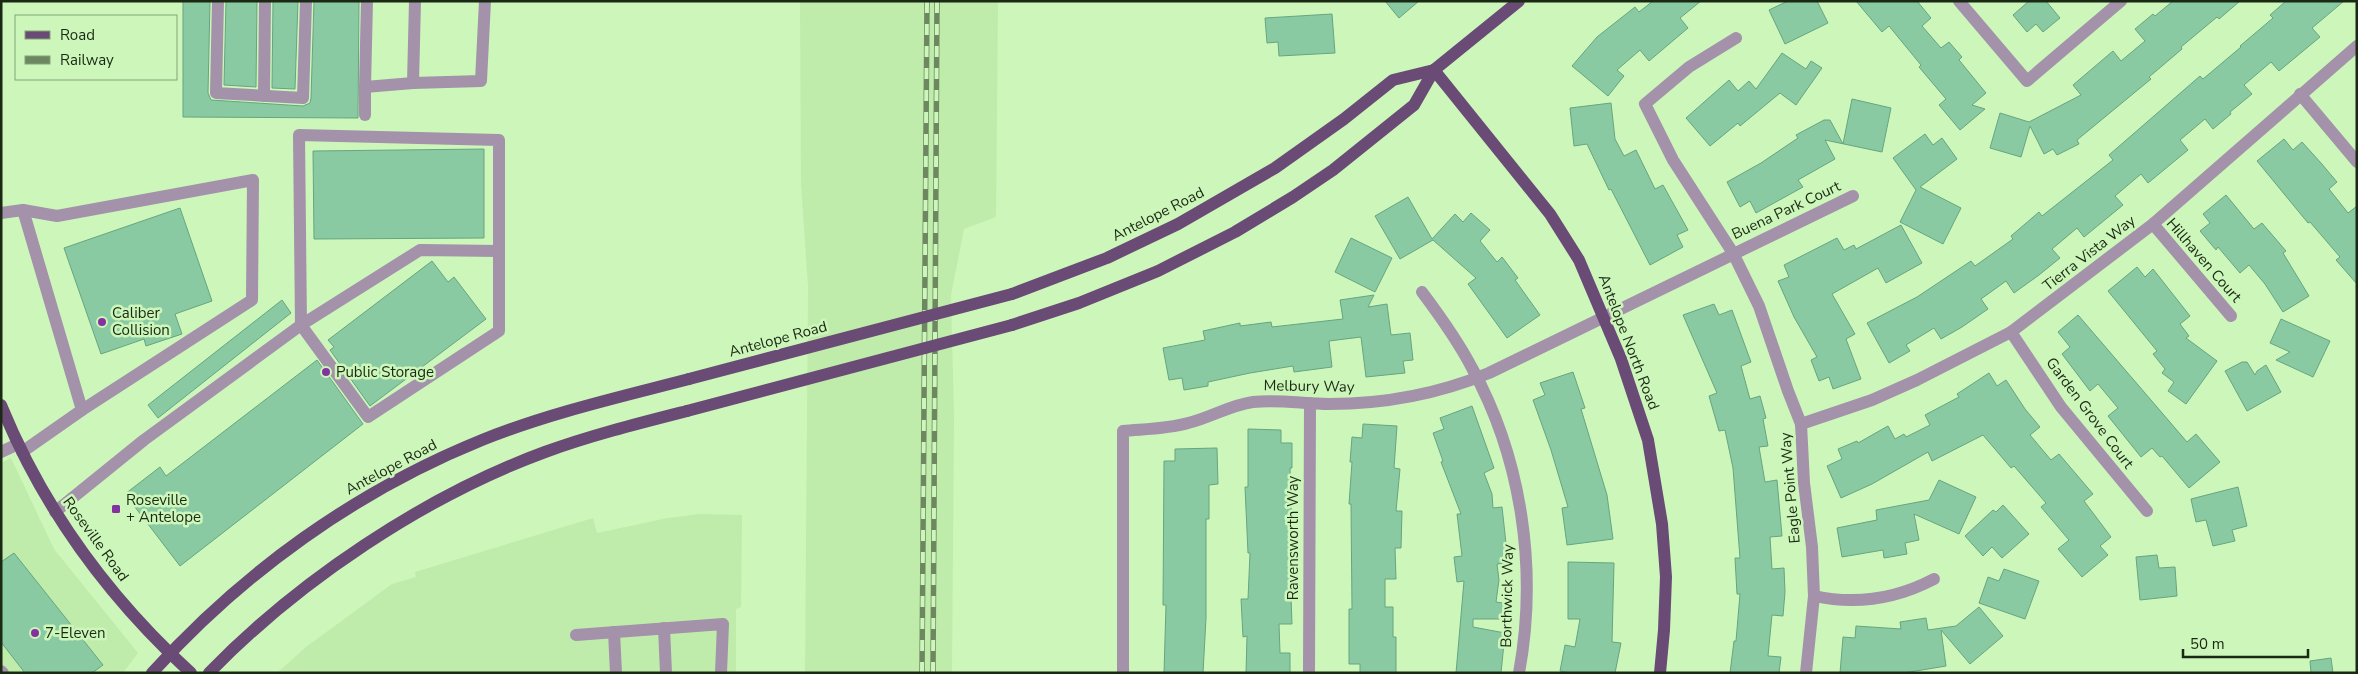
<svg xmlns="http://www.w3.org/2000/svg" width="2358" height="674" font-family="'Nunito Sans',sans-serif">
  <rect width="100%" height="100%" fill="#cdf6bb"/>
  <!-- built -->
  <g fill="#bfecab">
    <polygon points="800,1 998,1 996,217 964,229 951,295 954,417 952,673 805,673 808,286 801,184"/>
    <polygon points="11,458 54,549 138,653 123,673 1,673 1,463"/>
    <polygon points="700,514 742,515 741,607 736,609 736,673 277,673 306,647 392,584 416,577 415,572 593,518 597,533 668,518"/>
  </g>
  <!-- building -->
  <g fill="#8acaa2" stroke="#66a57f">
    <polygon points="183,1 210,1 208,93 211,100 303,106 310,103 311,98 314,1 359,1 358,118 183,117"/>
    <polygon points="226,1 257,1 256,87 224,85"/>
    <polygon points="273,1 298,1 295,89 272,88"/>
    <polygon points="1385,1 1419,1 1399,18"/>
    <polygon points="1653,1 1701,1 1680,18 1688,28 1649,61 1640,50 1617,70 1624,76 1608,96 1572,66 1597,37 1635,7 1639,12"/>
    <polygon points="1788,1 1817,1 1828,23 1785,44 1769,10"/>
    <polygon points="1856,1 1917,1 1931,18 1922,26 1941,48 1949,42 1962,57 1959,60 1986,93 1972,105 1985,109 1960,130 1939,105 1946,99 1919,67 1921,65 1889,26 1882,32"/>
    <polygon points="2029,1 2046,1 2060,18 2043,32 2036,24 2027,32 2013,15"/>
    <polygon points="2173,1 2240,1 2219,19 2217,17 2181,47 2182,49 2149,77 2151,79 2077,140 2079,144 2057,155 2053,149 2044,154 2030,126 2021,157 1990,148 2000,113 2029,122 2081,95 2073,85 2113,51 2121,61 2145,41 2135,29 2153,14 2155,16"/>
    <polygon points="2286,1 2344,1 2312,28 2320,37 2279,71 2271,62 2244,85 2252,94 2230,112 2231,114 2213,129 2205,119 2180,140 2188,150 2148,183 2141,174 2115,196 2123,205 2084,237 2077,228 2052,249 2060,258 2039,275 2014,293 2006,281 1981,299 1988,309 1962,327 1941,339 1934,328 1906,345 1910,351 1889,363 1867,323 1917,297 1971,261 1975,266 2013,239 2011,236 2039,212 2042,216 2113,160 2109,155 2200,76 2203,79 2241,47 2240,46 2273,18 2270,15"/>
    <polygon points="1332,14 1335,53 1279,56 1278,42 1267,43 1265,18"/>
    <polygon points="1782,53 1806,69 1811,61 1822,68 1796,105 1780,93 1740,126 1738,123 1710,146 1686,118 1729,80 1738,91 1749,81 1756,89"/>
    <polygon points="1852,99 1891,108 1882,152 1825,140 1835,159 1798,180 1803,187 1756,213 1750,201 1740,207 1727,182 1761,163 1798,138 1796,135 1824,120 1830,120 1843,144"/>
    <polygon points="1611,103 1615,139 1624,156 1636,150 1655,189 1663,185 1688,230 1677,235 1683,247 1650,265 1611,189 1609,190 1587,144 1574,146 1570,108"/>
    <polygon points="1925,134 1933,145 1942,138 1957,159 1920,187 1961,208 1943,244 1900,222 1916,190 1893,158"/>
    <polygon points="2284,139 2293,150 2302,142 2321,163 2337,182 2329,189 2348,213 2357,206 2357,284 2336,260 2340,257 2310,222 2308,223 2257,161"/>
    <polygon points="484,149 484,238 314,239 313,151"/>
    <polygon points="2226,195 2254,229 2262,223 2286,251 2283,253 2309,296 2283,312 2265,284 2249,265 2240,273 2218,247 2216,250 2200,231 2210,223 2203,214"/>
    <polygon points="1408,197 1432,239 1455,214 1463,222 1471,213 1490,230 1480,241 1497,262 1502,257 1518,278 1515,280 1540,315 1507,338 1468,284 1476,278 1433,240 1400,259 1375,216"/>
    <polygon points="180,208 212,301 175,314 182,334 146,346 144,339 101,354 64,248"/>
    <polygon points="1901,225 1922,263 1886,283 1878,268 1832,294 1855,334 1846,339 1861,379 1833,389 1829,377 1819,381 1811,360 1817,357 1794,317 1778,281 1789,277 1784,265 1837,238 1844,250 1854,245 1856,249"/>
    <polygon points="1351,238 1392,258 1375,292 1335,272"/>
    <polygon points="432,261 448,282 454,277 486,319 370,406 330,350 334,347 328,340"/>
    <polygon points="2137,267 2145,277 2153,269 2190,316 2180,324 2189,336 2186,338 2217,361 2186,404 2168,391 2174,382 2162,373 2165,369 2153,354 2157,351 2108,291"/>
    <polygon points="1374,295 1368,307 1387,304 1391,335 1410,333 1413,360 1403,361 1405,373 1366,377 1361,337 1329,341 1332,367 1294,372 1293,366 1250,373 1208,382 1208,386 1184,390 1182,378 1169,380 1163,348 1205,340 1203,331 1240,323 1240,326 1271,322 1272,327 1343,319 1340,300"/>
    <polygon points="282,300 291,313 158,418 148,405"/>
    <polygon points="1714,304 1719,315 1732,310 1751,362 1741,366 1750,399 1760,396 1766,418 1763,419 1768,446 1759,447 1765,482 1777,480 1782,536 1770,537 1772,569 1784,568 1785,592 1783,616 1772,615 1768,656 1781,657 1779,673 1730,673 1734,641 1736,641 1740,594 1737,594 1735,558 1740,558 1733,468 1725,430 1719,431 1709,396 1717,393 1683,315"/>
    <polygon points="2078,315 2187,442 2196,434 2220,462 2189,488 2162,456 2160,457 2152,448 2141,457 2108,416 2118,408 2098,384 2090,391 2062,354 2070,347 2058,332"/>
    <polygon points="2281,319 2330,341 2313,377 2276,360 2290,352 2270,343"/>
    <polygon points="317,360 363,424 180,566 125,494 160,467 166,476"/>
    <polygon points="2242,362 2247,362 2255,375 2257,371 2266,365 2281,392 2247,411 2225,371"/>
    <polygon points="1573,372 1585,408 1581,409 1607,495 1613,539 1567,545 1562,508 1568,507 1551,450 1533,400 1545,395 1540,383"/>
    <polygon points="1989,373 1997,386 2006,380 2025,409 2040,427 2030,435 2051,460 2059,454 2093,494 2084,501 2111,537 2100,546 2108,555 2082,577 2058,549 2069,540 2041,507 2046,503 2014,466 2011,468 1983,435 1932,461 1928,452 1872,484 1841,498 1827,466 1842,459 1838,449 1857,441 1858,443 1888,426 1895,439 1904,434 1906,437 1930,425 1925,415 1959,397 1957,394"/>
    <polygon points="1472,406 1494,468 1484,473 1492,494 1493,508 1502,507 1505,534 1508,563 1497,564 1499,580 1496,602 1509,604 1508,619 1473,619 1473,627 1505,633 1501,673 1456,673 1464,581 1457,582 1454,557 1462,556 1457,514 1461,514 1441,462 1443,461 1433,433 1444,429 1440,418"/>
    <polygon points="1363,424 1397,426 1394,468 1400,469 1396,511 1402,511 1401,548 1395,548 1396,579 1385,579 1385,607 1393,607 1393,637 1396,637 1396,673 1360,673 1360,664 1349,664 1349,609 1352,609 1351,504 1349,504 1352,462 1350,462 1352,437 1362,438"/>
    <polygon points="1248,429 1281,430 1281,443 1292,443 1292,468 1290,468 1292,539 1289,597 1291,597 1292,624 1279,624 1280,653 1290,653 1290,673 1246,673 1247,636 1243,637 1241,599 1248,599 1250,553 1248,553 1245,487 1248,487"/>
    <polygon points="1217,448 1218,484 1209,485 1209,519 1206,519 1206,618 1203,673 1164,673 1166,605 1163,605 1164,461 1175,461 1175,449"/>
    <polygon points="1939,480 1976,497 1959,534 1914,514 1919,540 1905,543 1907,554 1884,558 1883,550 1842,557 1837,528 1877,520 1876,510 1929,500"/>
    <polygon points="2238,487 2247,526 2232,530 2235,541 2213,546 2206,520 2196,522 2191,499"/>
    <polygon points="2003,505 2029,534 2002,558 1992,547 1983,556 1965,536 1993,510 1996,512"/>
    <polygon points="14,553 103,665 92,673 25,673 1,642 1,562"/>
    <polygon points="2157,555 2159,568 2175,567 2177,596 2140,600 2136,557"/>
    <polygon points="1568,562 1614,563 1612,642 1621,643 1615,673 1571,673 1560,671 1565,645 1575,647 1580,619 1568,619"/>
    <polygon points="2004,569 2039,581 2025,619 1979,603 1988,577 1999,581"/>
    <polygon points="1979,607 2003,636 1970,664 1941,630 1946,666 1904,673 1840,673 1843,637 1855,638 1856,626 1901,629 1900,622 1926,618 1928,630 1956,626"/>
    <polygon points="2331,658 2333,673 2311,673 2310,661"/>
  </g>
  <g fill="none" stroke-linecap="round" stroke-linejoin="round">
    <!-- minor -->
    <g stroke="#a392aa" stroke-width="12">
      <polyline points="218,1 216,93 303,98 306,1"/>
      <polyline points="367,1 365,87 413,83"/>
      <polyline points="415,1 413,83 481,81 485,1"/>
      <polyline points="1959,1 2027,81 2121,1"/>
      <polyline points="1736,38 1689,67 1645,104 1673,160 1733,253 1759,306 1788,391 1801,424 1804,483 1812,547 1814,596 1806,673"/>
      <polyline points="2300,94 2357,162"/>
      <polyline points="264,96 265,1"/>
      <polyline points="365,115 365,87"/>
      <polygon points="299,135 499,140 499,331 368,417 301,325"/>
      <polyline points="23,210 82,410"/>
      <polyline points="1,213 23,210 57,216 253,180 252,300 82,410 22,452"/>
      <polyline points="2153,224 2231,316"/>
      <path d="M1422 292C1440 316 1458 341 1472 368 1522 459 1538 570 1519 673"/>
      <polyline points="2011,332 2061,407 2147,511"/>
      <polyline points="1801,424 1872,400 1917,380 2011,332 2153,224 2357,46"/>
      <polyline points="1,452 18,444"/>
      <polyline points="55,512 144,440 301,325 420,250 499,251"/>
      <path d="M1814 596C1856 605 1896 599 1934 579"/>
      <polyline points="664,628 666,673"/>
      <polyline points="614,632 616,673"/>
      <polyline points="576,635 723,624 721,673"/>
      <polyline points="1,671 3,673"/>
      <path d="M1123 673V431C1145 429 1167 429 1188 423 1210 418 1230 405 1253 402 1279 399 1304 404 1329 404 1385 404 1438 394 1489 373L1853 196"/>
      <polyline points="1309,673 1310,403"/>
    </g>
    <!-- major -->
    <g stroke="#694b75" stroke-width="12">
      <polyline points="1434,70 1550,214 1579,260 1621,359 1648,440 1662,524 1666,577 1664,630 1660,673"/>
      <polyline points="1012,294 1107,258 1178,224 1275,168 1344,119 1393,80 1434,70"/>
      <polyline points="1012,325 1079,303 1158,271 1235,232 1293,197 1333,170 1414,105 1434,70 1519,1"/>
      <path d="M1 405C43 508 109 598 191 673"/>
      <path d="M152 673C243 572 356 491 482 440 549 413 620 397 689 379"/>
      <path d="M209 673C298 581 425 496 545 452 592 435 640 423 687 411"/>
    </g>
    <!-- rail casing -->
    <g stroke="#6d8861" stroke-width="5.5">
      <g id="rail">
        <polyline points="922,673 927,1"/>
        <polyline points="933,673 937,1"/>
      </g>
    </g>
    <!-- rail -->
    <use href="#rail" stroke="#cdf6bb" stroke-width="4" stroke-dasharray="11" stroke-linecap="butt"/>
    <!-- major-bridge -->
    <g stroke="#694b75" stroke-width="12">
      <polyline points="689,379 1012,294"/>
      <polyline points="687,411 1012,325"/>
    </g>
  </g>
  <!-- markers -->
  <g fill="#8532a1" stroke="#cdf6bb" stroke-width="2">
    <circle cx="102" cy="322" r="5"/>
    <circle cx="326" cy="372" r="5"/>
    <rect x="111" y="504" width="10" height="10" rx="2.5"/>
    <circle cx="35" cy="633" r="5"/>
  </g>
  <g text-anchor="middle" dominant-baseline="central" stroke-width="5" stroke-linejoin="round" paint-order="stroke">
    <!-- street labels -->
    <g font-size="15" fill="#1a2913" stroke="#cdf6bb">
      <text transform="translate(1786 210) rotate(-25)">Buena Park Court</text>
      <text transform="translate(1158 214) rotate(-27)">Antelope Road</text>
      <text transform="translate(2089 253) rotate(-38)">Tierra Vista Way</text>
      <text transform="translate(2204 260) rotate(49)">Hillhaven Court</text>
      <text transform="translate(778 339) rotate(-15)">Antelope Road</text>
      <text transform="translate(1629 342) rotate(69)">Antelope North Road</text>
      <text transform="translate(1309 386) rotate(1)">Melbury Way</text>
      <text transform="translate(2090 413) rotate(53)">Garden Grove Court</text>
      <text transform="translate(391 467) rotate(-28)">Antelope Road</text>
      <text transform="translate(1790 488) rotate(-95)">Eagle Point Way</text>
      <text transform="translate(1293 538) rotate(-90)">Ravensworth Way</text>
      <text transform="translate(96 539) rotate(54)">Roseville Road</text>
      <text transform="translate(1507 596) rotate(-89)">Borthwick Way</text>
    </g>
    <!-- poi labels -->
    <g font-size="15" fill="#1a2913" stroke="#cdf6bb" text-anchor="start">
      <text x="112" y="313">Caliber<tspan x="112" dy="17">Collision</tspan></text>
      <text x="336" y="372">Public Storage</text>
      <text x="126" y="500">Roseville<tspan x="126" dy="17">+ Antelope</tspan></text>
      <text x="45" y="633">7-Eleven</text>
    </g>
  </g>
  <!-- border -->
  <rect width="2358" height="674" fill="none" stroke="#1a2913" stroke-width="5"/>
  <!-- legend -->
  <rect x="15" y="15" width="162" height="65" fill="#cdf6bb" stroke="#85a478"/>
  <rect x="25" y="31" width="25" height="8" fill="#694b75" stroke="#85a478"/>
  <text x="60" y="40" font-size="15" fill="#1a2913">Road</text>
  <rect x="25" y="56" width="25" height="8" fill="#6d8861" stroke="#85a478"/>
  <text x="60" y="65" font-size="15" fill="#1a2913">Railway</text>
  <!-- scale -->
  <path d="M2183 649v8h125v-8" fill="none" stroke="#1a2913" stroke-width="2.5"/>
  <text x="2190" y="649" font-size="15" fill="#1a2913" stroke="#cdf6bb" stroke-width="4" paint-order="stroke">50 m</text>
</svg>
